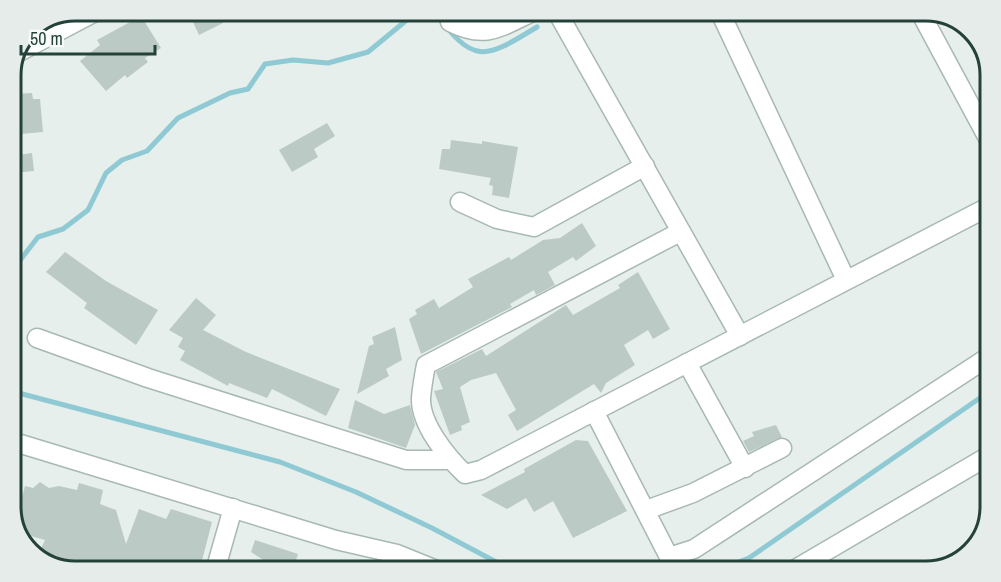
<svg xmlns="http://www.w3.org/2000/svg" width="1001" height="582" font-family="'Archivo Narrow',sans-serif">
  <rect width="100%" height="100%" fill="#e6efeb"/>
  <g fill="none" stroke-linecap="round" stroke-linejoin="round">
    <!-- stream -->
    <g stroke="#8ec9d4" stroke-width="5">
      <path d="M433 10C474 65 483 60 537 27"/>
      <polyline points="11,272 38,237 63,229 88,210 106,173 122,160 147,151 178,118 230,93 248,89 265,64 293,60 328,63 368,52 408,19 414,10"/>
      <polyline points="11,391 280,462 356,492 432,528 500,564 522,571"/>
      <polyline points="715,571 749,558 990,391"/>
    </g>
  </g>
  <!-- building -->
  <g fill="#bbcac4">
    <polygon points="199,10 217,10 223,23 199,35 192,20 201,15"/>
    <polygon points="141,16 161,48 145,58 148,62 127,78 125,75 106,91 80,61 100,45 97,40"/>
    <polygon points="32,93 33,99 40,99 43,132 20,134 15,94"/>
    <polygon points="327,123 335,136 314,149 318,157 292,172 279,150"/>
    <polygon points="451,140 482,144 482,141 518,147 509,198 492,195 493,186 489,185 491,178 439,169 442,149 450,149"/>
    <polygon points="32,153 34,171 11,173 11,156"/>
    <polygon points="582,223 596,246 576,261 573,257 548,272 555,285 536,295 534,290 510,304 512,307 421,354 409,319 417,314 415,310 434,299 439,308 473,287 468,279 509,257 511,260 543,240 560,238"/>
    <polygon points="65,252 106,281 158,310 136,345 84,308 87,303 46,272"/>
    <polygon points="638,272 670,329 653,339 648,330 624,345 635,365 606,383 601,393 594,384 517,431 508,415 516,410 496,373 471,380 460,387 470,422 461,426 462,430 450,435 434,391 443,389 436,372 482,349 486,356 566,305 573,315 620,288 618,285"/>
    <polygon points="196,298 216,315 203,330 246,352 340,389 326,416 272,389 267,398 229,383 228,386 180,360 185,351 178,347 183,338 169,330"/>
    <polygon points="395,327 402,360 386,369 389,376 357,394 369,346 374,344 372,337"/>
    <polygon points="355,400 384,414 410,405 415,425 406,448 348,428"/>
    <polygon points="776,425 782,437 749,452 743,441 754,436 752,432"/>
    <polygon points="576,440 588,441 627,511 573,538 553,501 534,512 526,498 507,509 481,495 525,472 524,469"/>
    <polygon points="40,482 49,488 59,486 77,490 79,483 103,490 100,504 116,510 126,544 139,509 166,519 171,509 212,522 199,572 160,572 139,565 139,572 75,572 42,563 37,557 45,540 17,532 15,525 25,486 33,488"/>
    <polygon points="255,540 298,554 292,572 268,572 271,565 251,552"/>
  </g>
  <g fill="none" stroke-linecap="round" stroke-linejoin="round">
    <!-- minor casing -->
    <g stroke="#a8b8b2" stroke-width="21">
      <g id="minor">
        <polyline points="556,10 740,336"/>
        <polyline points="719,10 846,280"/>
        <polyline points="919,10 990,142"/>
        <path d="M450 22C487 41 501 26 537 10"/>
        <polyline points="19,52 99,10"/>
        <polyline points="460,202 497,219 534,227 645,166"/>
        <path d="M680 232 426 365C424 375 422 387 421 398 420 424 447 457 465 474L481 470 990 206"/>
        <polyline points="37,338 148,378 406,460 451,460"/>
        <polyline points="687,363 745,468"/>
        <polyline points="594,411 669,557 694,549 990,356"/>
        <polyline points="11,441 336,540 397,554 439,571"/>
        <polyline points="646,510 693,493 782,448"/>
        <polyline points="215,571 233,508"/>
        <polyline points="792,571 990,455"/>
      </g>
    </g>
    <!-- minor -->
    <use href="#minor" stroke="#fff" stroke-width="18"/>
  </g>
  <!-- crop -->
  <path d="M0 0H1001V582H0ZM75 21H926A54 54 0 0 1 980 75V507A54 54 0 0 1 926 561H75A54 54 0 0 1 21 507V75A54 54 0 0 1 75 21Z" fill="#e6ecea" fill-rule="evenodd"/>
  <path fill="none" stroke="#24423a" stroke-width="3" d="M75 21H926A54 54 0 0 1 980 75V507A54 54 0 0 1 926 561H75A54 54 0 0 1 21 507V75A54 54 0 0 1 75 21Z"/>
  <!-- scale -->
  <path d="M21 45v9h134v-9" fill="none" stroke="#24423a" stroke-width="3"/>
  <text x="30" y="45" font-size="18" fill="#24423a" stroke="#f7fbf9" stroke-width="4.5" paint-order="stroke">50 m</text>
</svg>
